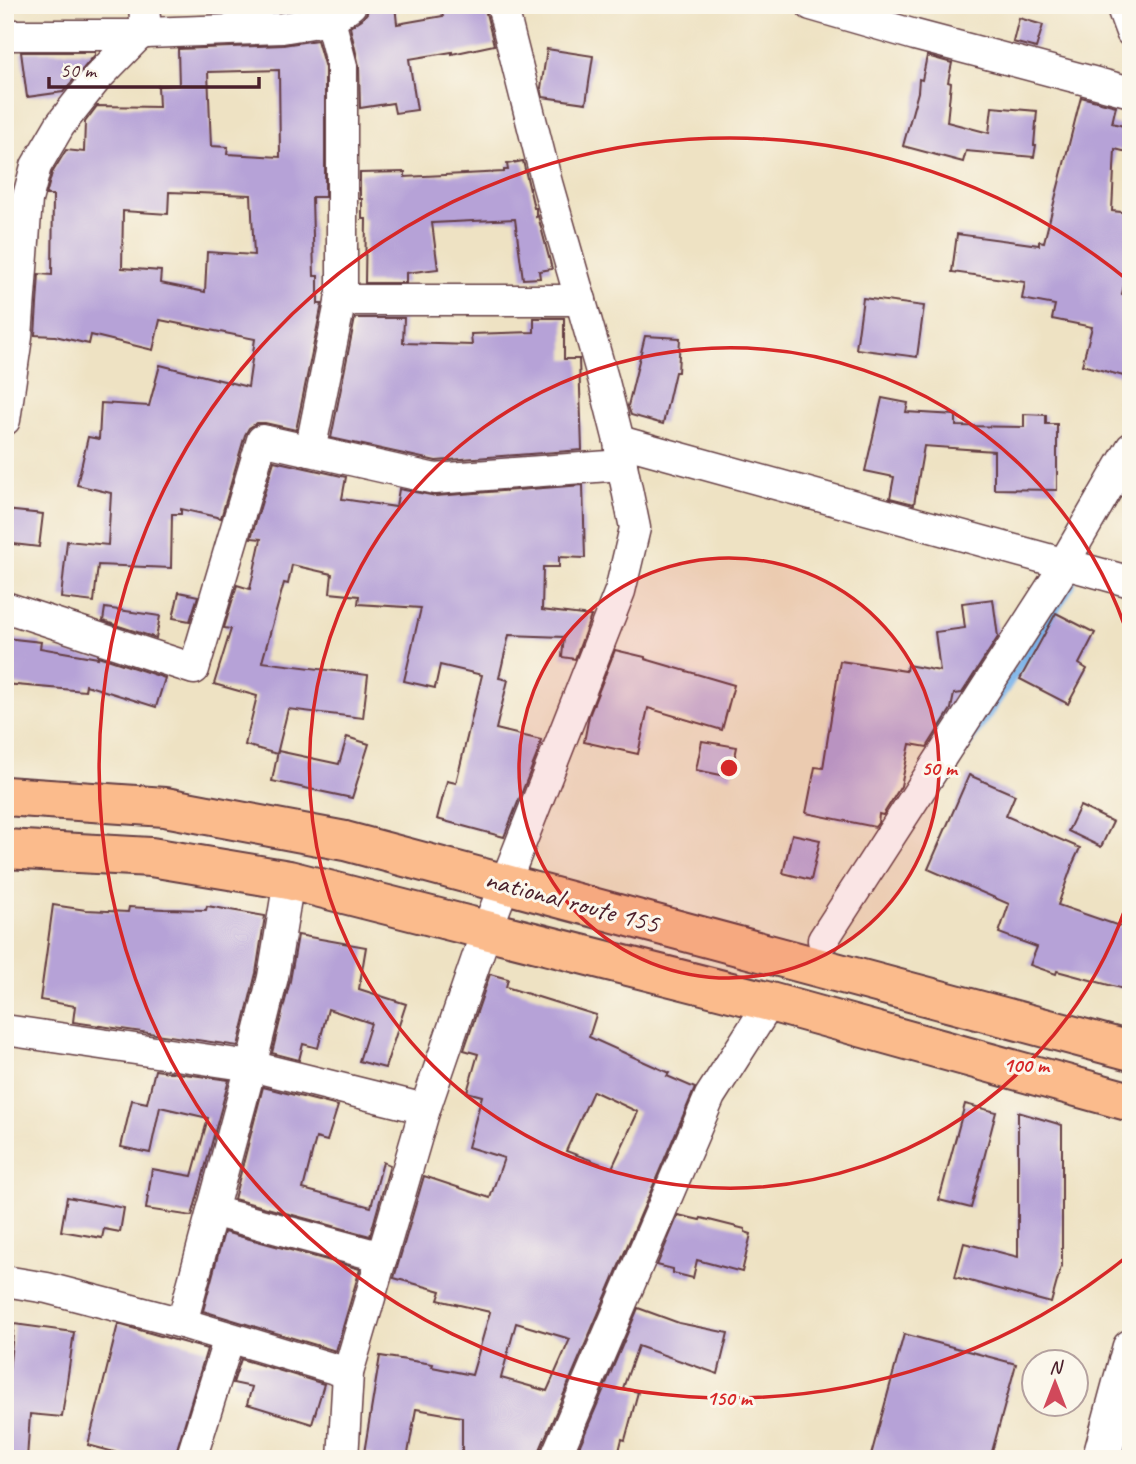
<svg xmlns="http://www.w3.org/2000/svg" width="1136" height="1464" font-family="Caveat,sans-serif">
  <rect width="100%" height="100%" fill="#fbf7ec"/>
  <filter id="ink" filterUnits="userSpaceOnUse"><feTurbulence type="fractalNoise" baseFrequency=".0143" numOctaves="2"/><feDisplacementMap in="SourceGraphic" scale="14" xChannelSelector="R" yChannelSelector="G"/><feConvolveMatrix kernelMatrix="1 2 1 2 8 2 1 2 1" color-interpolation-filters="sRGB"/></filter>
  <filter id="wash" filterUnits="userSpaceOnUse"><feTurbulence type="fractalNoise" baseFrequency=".00686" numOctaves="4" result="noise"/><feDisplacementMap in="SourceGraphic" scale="28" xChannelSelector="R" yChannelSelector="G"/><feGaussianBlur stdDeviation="1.57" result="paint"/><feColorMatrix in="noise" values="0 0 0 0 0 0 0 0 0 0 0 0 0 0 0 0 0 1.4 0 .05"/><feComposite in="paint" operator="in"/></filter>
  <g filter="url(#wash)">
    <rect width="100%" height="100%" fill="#eee2c3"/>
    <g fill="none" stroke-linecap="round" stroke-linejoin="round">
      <!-- stream -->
      <polyline stroke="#79b3ea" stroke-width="9" points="952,767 1005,689 1071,585 1073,575"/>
    </g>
    <g id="blocks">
      <!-- building -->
      <g fill="#b6a2d7" fill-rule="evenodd">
        <polygon points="381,5 395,5 397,24 443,16 440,5 484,5 494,45 452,54 452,52 409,59 417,110 395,113 393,103 360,108 359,66 350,27 362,19 367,13 368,7"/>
        <polygon points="1019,18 1043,25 1036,48 1013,42"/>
        <path d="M317 40 325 68V197H312L314 276H318V304H322L296 430 265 423H257L249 428 245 435 221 518 181 509V514H172L171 568 98 565 94 602 61 598 67 541 108 545 111 493 77 485 88 437 99 439 101 403 149 406 160 365 248 387 255 339 160 320 153 350 91 335 89 344 55 336 35 335 39 274 52 275 53 195H46L52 173 66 150 84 152 85 122 97 106 159 107 158 86 179 85 178 49 283 45ZM279 70 280 157 227 154 228 147 211 146 208 72ZM169 192 251 195 254 255 207 252 205 292 160 283 161 271 122 268 123 211 168 214Z"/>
        <polygon points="547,49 593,56 586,103 543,97 541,88"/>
        <polygon points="21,52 95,52 95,55 63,92 27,97"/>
        <polygon points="927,56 952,63 948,82 951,83 947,122 989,133 992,107 1037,111 1034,145 1036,145 1034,157 966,151 963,162 903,146 918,92 919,79 922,80"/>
        <polygon points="1081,97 1116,106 1112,123 1131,128 1131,153 1115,149 1112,211 1131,213 1131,255 1122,294 1131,296 1131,378 1082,365 1092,327 1052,319 1055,305 1022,299 1025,282 952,272 957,234 1039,245 1039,241 1044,242"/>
        <polygon points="523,161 534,208 536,208 536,217 538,216 552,269 539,271 540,278 523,279 515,219 432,223 438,269 406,273 406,283 365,283 366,219 362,219 362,199 360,199 360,173 405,172 405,177 504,172 504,170 508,170 507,164"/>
        <polygon points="863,298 924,306 917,357 856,349"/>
        <polygon points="355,318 404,318 403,343 472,345 471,334 534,332 534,318 564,318 564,359 579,359 582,450 436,461 331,438"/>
        <polygon points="645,336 680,338 678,372 675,372 663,424 631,415 628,406"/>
        <polygon points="882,398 908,403 906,412 956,415 956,426 1024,427 1024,414 1046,415 1046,424 1057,424 1057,490 994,489 994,451 924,446 914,504 890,498 894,477 865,471"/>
        <polygon points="274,461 346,477 342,499 396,507 399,489 436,496 583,485 585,558 559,557 559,567 543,567 542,610 591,616 575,659 562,657 564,637 509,635 499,678 508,680 496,729 541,740 538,752 504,837 437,819 447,781 456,783 482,675 440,665 435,688 404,681 421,608 358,604 359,596 330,593 332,574 292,565 288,584 284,583 262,662 368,675 363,718 288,709 277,754 245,745 257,696 214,684 231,629 224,628 237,585 250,589 261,539 251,538"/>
        <polygon points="5,510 43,514 39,547 5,543"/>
        <polygon points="179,592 198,596 190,621 173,618"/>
        <polygon points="993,599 998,637 962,693 954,694 951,709 927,747 910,744 901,786 883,815 879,814 878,823 875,827 806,813 815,767 823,768 840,661 906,671 907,665 940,671 935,632 965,628 962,603"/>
        <polygon points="105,608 160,616 156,638 103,621"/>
        <polygon points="1056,613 1095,633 1079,664 1087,669 1068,704 1020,679"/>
        <polygon points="5,638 41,642 40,648 98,658 98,656 165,678 156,707 86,685 85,691 5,684"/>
        <polygon points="615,650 645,657 645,659 734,685 722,730 648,708 638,754 584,742 589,716"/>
        <polygon points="347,737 369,744 352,798 272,781 278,751 339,764"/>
        <polygon points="702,741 737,747 731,777 696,770"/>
        <polygon points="969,775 1015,795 1006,816 1080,848 1073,863 1058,905 1131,930 1131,991 1057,971 1056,974 1030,965 1037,947 999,933 1009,904 928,869"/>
        <polygon points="1080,806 1113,822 1101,847 1068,831"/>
        <polygon points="792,834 820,840 811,880 783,873"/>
        <polygon points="53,905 86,910 128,912 129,907 164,909 206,910 207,906 265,916 256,973 238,1046 73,1022 75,1006 40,1000"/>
        <polygon points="298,935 366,947 359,989 406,1004 385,1068 359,1061 371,1023 328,1009 318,1048 303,1044 299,1060 272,1053 290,981"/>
        <path d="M490 974 508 979 506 987 596 1015 589 1037 669 1073 667 1076 695 1088 539 1452 538 1459H462V1417L416 1409 407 1459H371L372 1454 364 1453 380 1356 433 1364 432 1367 472 1375 490 1312 438 1300 441 1291 394 1278 424 1176 490 1198 504 1158 468 1147 482 1096 467 1092 478 1054 464 1050ZM593 1091 638 1112 612 1168 566 1151ZM516 1323 570 1339 547 1391 501 1378Z"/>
        <polygon points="155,1070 229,1080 192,1216 146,1209 152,1169 192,1176 208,1118 160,1107 150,1153 121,1147 132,1100 147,1103"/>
        <polygon points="263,1087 338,1106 327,1141 316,1138 303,1189 371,1207 383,1162 390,1165 370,1236 234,1199"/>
        <polygon points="965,1104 996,1112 971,1208 939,1200"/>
        <polygon points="1018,1112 1062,1125 1062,1263 1051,1303 955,1277 964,1243 1018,1257"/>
        <polygon points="67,1197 124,1208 120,1232 104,1229 102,1238 61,1231"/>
        <polygon points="678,1215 700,1220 701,1218 745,1229 745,1232 751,1234 742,1272 697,1260 693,1278 673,1273 673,1269 657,1265"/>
        <polygon points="224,1232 360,1269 336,1351 203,1311"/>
        <polygon points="638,1308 679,1323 728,1333 718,1374 638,1346 623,1388 638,1392 625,1440 622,1439 617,1459 574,1459"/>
        <polygon points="14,1324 74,1332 62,1417 30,1414 27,1459 5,1459 5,1408"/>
        <polygon points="118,1324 207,1349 174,1459 140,1459 88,1445"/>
        <polygon points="904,1334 1016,1364 990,1459 870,1459"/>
        <polygon points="241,1359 324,1384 312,1424 247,1404 252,1387 233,1383"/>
      </g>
    </g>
  </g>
  <g filter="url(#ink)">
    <use href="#blocks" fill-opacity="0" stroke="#633c42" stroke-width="2"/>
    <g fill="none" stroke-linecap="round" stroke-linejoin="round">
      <!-- minor casing -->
      <g stroke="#633c42" stroke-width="33">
        <g id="minor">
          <polyline points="144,5 146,33"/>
          <polyline points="811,5 915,35 1131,92"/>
          <polyline points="1121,5 1131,32"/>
          <polyline points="5,35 139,35 146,33 282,28 330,20 351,5"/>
          <polyline points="340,300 581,300"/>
          <polyline points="5,420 17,337 27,200 36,166 60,125 97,78 139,35"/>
          <polyline points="619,441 1131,582"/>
          <polyline points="310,451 342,293 342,66 330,20"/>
          <polyline points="5,607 194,669 262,440 435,479 622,465"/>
          <polyline points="823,940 1066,564 1068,556 1131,448"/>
          <polyline points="5,1030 251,1066 425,1109"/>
          <polyline points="212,1211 382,1257"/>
          <polyline points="5,1281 47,1288 182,1323 348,1373"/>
          <polyline points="182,1323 251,1066 273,977 289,880"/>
          <polyline points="191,1459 229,1338"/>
          <polyline points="343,1459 348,1373 425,1109 487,929 620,591 635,528 622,465 619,441 604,382 547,183 502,5"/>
          <polyline points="555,1459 710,1096 770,1002"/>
        </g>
      </g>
      <!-- tertiary casing -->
      <g stroke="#633c42" stroke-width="40">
        <polyline id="tertiary" points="1101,1459 1131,1348"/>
      </g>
      <!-- trunk casing -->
      <g stroke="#633c42" stroke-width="42">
        <g id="trunk">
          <polyline points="5,796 165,807 345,841 1131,1051"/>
          <polyline points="5,849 151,857 289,880 770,1002 1131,1102"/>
        </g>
      </g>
      <!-- minor -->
      <use href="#minor" stroke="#fff" stroke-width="30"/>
      <!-- tertiary -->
      <use href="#tertiary" stroke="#fff" stroke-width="37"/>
      <!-- trunk -->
      <use href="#trunk" stroke="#fbbb8c" stroke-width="38"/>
    </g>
  </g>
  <!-- distance rings -->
  <circle cx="729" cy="768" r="210" fill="#d62828" fill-opacity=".12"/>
  <g fill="none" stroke="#d62828" stroke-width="3.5">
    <circle cx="729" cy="768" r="210"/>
    <path d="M1131 891A420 420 0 1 1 1131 645"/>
    <path d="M1130 1254A630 630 0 1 1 1130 282"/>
  </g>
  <g text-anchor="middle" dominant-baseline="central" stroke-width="6" stroke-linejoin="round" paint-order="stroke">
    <!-- street labels -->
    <g font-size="28" fill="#4a1f2b" stroke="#fbf7ec">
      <text transform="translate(572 901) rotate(15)">national route 155</text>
    </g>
  </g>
  <circle cx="729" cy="768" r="10" fill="#d62828" stroke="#fbf7ec" stroke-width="3.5"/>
  <g font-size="21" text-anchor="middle" font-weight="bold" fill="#d62828" stroke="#fbf7ec" stroke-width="6" stroke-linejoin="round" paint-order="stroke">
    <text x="939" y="775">50 m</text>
    <text x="1026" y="1072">100 m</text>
    <text x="729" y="1405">150 m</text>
  </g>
  <!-- margin -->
  <rect width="1136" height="1464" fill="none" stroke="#fbf7ec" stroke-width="28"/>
  <!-- north arrow -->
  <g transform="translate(1055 1383)"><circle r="33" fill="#fbf7ec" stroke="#b4a19f" stroke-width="2"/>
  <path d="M0-5L12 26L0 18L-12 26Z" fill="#d1495b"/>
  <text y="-10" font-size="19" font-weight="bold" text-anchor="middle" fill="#4a1f2b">N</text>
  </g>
  <!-- scale -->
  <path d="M49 77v10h210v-10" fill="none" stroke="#4a1f2b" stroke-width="3.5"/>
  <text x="60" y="77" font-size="21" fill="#4a1f2b" stroke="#fbf7ec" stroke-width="5" paint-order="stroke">50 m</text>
</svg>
